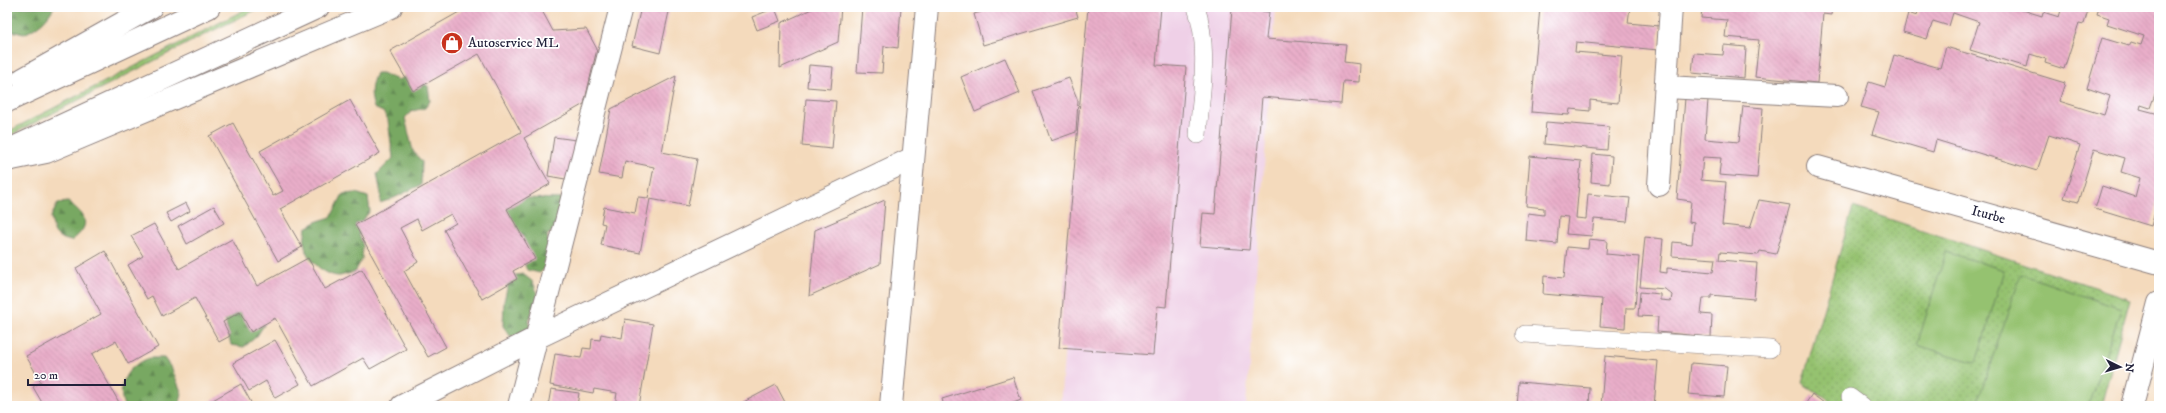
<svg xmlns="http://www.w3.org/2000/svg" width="2166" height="413" font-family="'IM FELL DW Pica',serif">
  <defs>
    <pattern id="green-dots" width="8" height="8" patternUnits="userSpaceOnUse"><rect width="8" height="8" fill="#95c270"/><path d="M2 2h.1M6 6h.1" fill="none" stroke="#80a662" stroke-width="1.8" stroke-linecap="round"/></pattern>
    <pattern id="forest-firs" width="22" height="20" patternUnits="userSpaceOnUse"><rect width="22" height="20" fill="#78a862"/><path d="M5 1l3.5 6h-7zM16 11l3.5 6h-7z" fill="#628852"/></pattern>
    <pattern id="building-back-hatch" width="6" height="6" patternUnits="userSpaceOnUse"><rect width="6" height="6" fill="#e9aec9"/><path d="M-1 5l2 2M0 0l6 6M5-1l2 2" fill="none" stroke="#c895ae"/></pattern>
  </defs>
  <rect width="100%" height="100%" fill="#fff"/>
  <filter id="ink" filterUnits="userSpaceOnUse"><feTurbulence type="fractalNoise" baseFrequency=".025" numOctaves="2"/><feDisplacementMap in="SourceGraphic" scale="8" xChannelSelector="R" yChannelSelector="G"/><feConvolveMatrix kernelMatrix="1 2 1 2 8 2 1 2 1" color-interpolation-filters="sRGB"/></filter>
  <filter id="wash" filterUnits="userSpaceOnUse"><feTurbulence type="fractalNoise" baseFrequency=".012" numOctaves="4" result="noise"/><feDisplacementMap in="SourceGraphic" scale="16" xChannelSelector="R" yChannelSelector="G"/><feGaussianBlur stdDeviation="0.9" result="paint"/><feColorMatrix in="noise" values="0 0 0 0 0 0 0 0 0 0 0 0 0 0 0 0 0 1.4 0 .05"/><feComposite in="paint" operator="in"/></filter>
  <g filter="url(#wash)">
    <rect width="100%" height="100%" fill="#f4dabc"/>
    <!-- built -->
    <polygon fill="#efd0e7" points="1093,7 1276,7 1246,406 1060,406"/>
    <!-- green -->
    <g fill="url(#green-dots)" stroke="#5c7256">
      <polygon points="250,7 262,7 202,36 7,137 7,132"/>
      <polygon points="1853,207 2130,299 2101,406 1837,406 1802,383"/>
    </g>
    <!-- forest -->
    <g fill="url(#forest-firs)" stroke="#4d654e">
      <path d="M7 7H54C47 20 37 28 24 34L7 30Z"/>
      <path d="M376 73H382L398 80 410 74 428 86 430 101 425 108 412 111 405 118 413 151 422 162 421 185C407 191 395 199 380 203L381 194 377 174 393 158 388 120 383 112 374 108C370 95 370 86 376 73Z"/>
      <path d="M356 193 368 197 370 211 362 221 359 234 363 246 362 259 355 272C350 273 345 275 340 276 328 277 311 263 307 253 303 245 305 235 306 228L318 221 331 217 343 194Z"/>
      <polygon points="523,198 562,199 571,221 547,235 552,262 540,273 527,270 502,210"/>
      <path d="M68 202C87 215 92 226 71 241 54 237 54 233 51 217L58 203Z"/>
      <polygon points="523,274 533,282 538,295 529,321 531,335 511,337 503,326 504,301 510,276"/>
      <polygon points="238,298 261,313 264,325 257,336 244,347 231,345 225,319"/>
      <path d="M150 358H164L172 369 182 394 179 406H124C116 383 128 365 150 358Z"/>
    </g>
    <!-- pitch -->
    <g fill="#95c270" stroke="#5c7256">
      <polygon points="1946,252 2004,270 1976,363 1917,345"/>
      <polygon points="2021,274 2121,309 2088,406 1976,406"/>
    </g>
    <g id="blocks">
      <!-- building -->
      <g fill="url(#building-back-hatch)">
        <polygon points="468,7 540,7 553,31 586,29 597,49 584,104 524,138 550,184 507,209 535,259 513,271 517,279 482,299 444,230 456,223 451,214 422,230 417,219 400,228 418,262 404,271 446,347 428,357 355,225 521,132 479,54 413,91 390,51"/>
        <polygon points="641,7 670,7 660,53 632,46"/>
        <polygon points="816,7 841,7 838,42 780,68 781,23"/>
        <polygon points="862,7 901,7 898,48 884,46 882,73 857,72"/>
        <polygon points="998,7 1075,7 1078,17 983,45 974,14"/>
        <polygon points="1088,7 1161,7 1156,65 1186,67 1166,307 1157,306 1153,355 1059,348"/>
        <polygon points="1540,7 1630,7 1628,23 1660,26 1658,50 1576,42 1575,52 1622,56 1618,103 1590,100 1590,111 1570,109 1569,115 1531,112"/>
        <polygon points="1702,7 1832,7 1831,15 1823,14 1817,83 1755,77 1759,40 1725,37 1727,20 1701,18"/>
        <polygon points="1919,7 2013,7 2042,16 2043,12 2059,17 2062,7 2089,7 2084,24 2079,23 2064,69 2045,63 2046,59 2030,54 2027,67 1970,50 1979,22 1953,13 1949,26 1933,21 1927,39 1903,32 1908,13 1917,16"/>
        <polygon points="2099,7 2159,7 2159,83 2150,108 2141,105 2140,109 2159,114 2159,199 2151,226 2095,209 2102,186 2135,197 2140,178 2121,172 2125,158 2094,149 2078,202 2064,198 2080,145 2049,135 2037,171 1936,140 1933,152 1872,134 1879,112 1861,107 1869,82 1885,87 1894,55 1940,68 1946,47 2065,83 2059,101 2104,115 2110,96 2087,88 2102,38 2129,46 2131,42 2141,45 2144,36 2107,24 2109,18 2097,14"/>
        <polygon points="775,8 780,21 757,30 752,17"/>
        <polygon points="1232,9 1269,12 1266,39 1346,45 1344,62 1360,64 1359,82 1343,81 1341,104 1262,97 1249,250 1200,246 1203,213 1215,214"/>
        <polygon points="1724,45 1746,47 1744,78 1692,73 1694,53 1723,55"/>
        <polygon points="1005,58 1020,93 975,112 961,77"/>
        <polygon points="809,65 833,67 831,89 807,87"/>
        <polygon points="676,76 662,152 697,159 688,206 650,199 640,253 601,245 605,224 601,223 604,207 635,213 638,197 648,198 654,167 625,161 622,178 599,174 611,109"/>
        <polygon points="1069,78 1078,101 1076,132 1051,141 1033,91"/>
        <polygon points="1685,98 1708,100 1705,139 1739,142 1743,106 1763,108 1757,178 1719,175 1721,158 1703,157 1701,180 1726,182 1722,225 1750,228 1759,200 1790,205 1776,254 1760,251 1758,255 1720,252 1719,260 1757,263 1754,299 1711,295 1711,298 1703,298 1701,314 1712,315 1711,337 1657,332 1658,317 1638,316 1640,292 1660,294 1660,300 1671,301 1672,295 1665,289 1640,287 1645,237 1663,239 1660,272 1667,273 1667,268 1713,272 1715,259 1672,256 1673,242 1692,244 1694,223 1689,222 1691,201 1677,199"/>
        <polygon points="806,99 836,101 832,149 802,146"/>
        <polygon points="350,100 380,153 280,209 302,247 278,261 209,136 233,123 273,196 283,191 260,151"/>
        <polygon points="1546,122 1609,127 1607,150 1544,144"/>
        <polygon points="554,137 576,140 571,180 548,176"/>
        <polygon points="1593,154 1612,156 1610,184 1591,182"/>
        <polygon points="1530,156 1581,161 1576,218 1586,219 1588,194 1630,198 1627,222 1594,219 1592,236 1566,234 1568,217 1559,216 1557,244 1526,241 1528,213 1544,215 1544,208 1526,206"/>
        <polygon points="885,200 880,264 809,296 815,230"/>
        <polygon points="186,203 190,211 171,222 166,213"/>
        <polygon points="214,206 224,223 187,244 178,226"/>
        <polygon points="154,224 179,269 232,239 257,286 308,258 325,289 362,269 406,349 370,369 363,358 313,386 275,318 251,332 240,312 223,322 230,336 219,342 195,298 162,316 152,296 147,299 128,265 143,256 131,236"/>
        <polygon points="1589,239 1607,241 1606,254 1639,257 1635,308 1626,308 1625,328 1600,326 1602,299 1543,294 1544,276 1564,278 1567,247 1588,249"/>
        <polygon points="105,251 158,347 128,364 116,341 92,354 121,406 44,406 33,387 41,382 26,356 101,314 76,268"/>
        <polygon points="625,319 653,324 639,406 615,406 617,393 594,389 593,393 550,385 555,354 581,358 583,348 591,349 592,339 600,340 601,334 622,338"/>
        <polygon points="275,340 300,384 275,398 266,381 249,391 233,363"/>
        <polygon points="1605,356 1658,361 1654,406 1601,406"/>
        <polygon points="1691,363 1727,366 1724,397 1688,394"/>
        <polygon points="1013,377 1021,400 1006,406 944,406 942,399"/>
        <polygon points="1519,382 1590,388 1589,406 1517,406"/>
        <polygon points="241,384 253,406 205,406 204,405"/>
        <polygon points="776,385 787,406 736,406"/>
        <polygon points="551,389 579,393 577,406 548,406"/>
        <polygon points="1812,394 1828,406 1804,406"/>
      </g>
    </g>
  </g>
  <g filter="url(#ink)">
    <use href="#blocks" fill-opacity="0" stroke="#8b7e7c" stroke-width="1"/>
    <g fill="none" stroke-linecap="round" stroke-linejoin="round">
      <!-- lane casing -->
      <g stroke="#8b7e7c" stroke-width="18">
        <g id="lane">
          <path d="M1196 7C1210 48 1201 93 1198 135"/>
          <polyline points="1525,334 1770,349"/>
          <polyline points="1850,397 1862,406"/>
        </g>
      </g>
      <!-- street casing -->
      <g stroke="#8b7e7c" stroke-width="24">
        <g id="street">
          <polyline points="1666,87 1837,96"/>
          <path id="s1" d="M1818 167 2159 263"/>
          <polyline points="1659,185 1671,7"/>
          <polyline points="402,406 536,338 913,158"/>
          <polyline points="519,406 621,7"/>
          <polyline points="891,406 927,7"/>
          <polyline points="2132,406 2159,303"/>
        </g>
      </g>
      <!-- highway casing -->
      <g stroke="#8b7e7c" stroke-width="24">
        <g id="highway">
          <polyline points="23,79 151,7"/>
          <polyline points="7,101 209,7"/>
          <polyline points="7,151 318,7"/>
          <polyline points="7,160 46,152 391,7"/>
        </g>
      </g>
      <!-- lane -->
      <use href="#lane" stroke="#fff" stroke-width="17"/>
      <!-- street -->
      <use href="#street" stroke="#fff" stroke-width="22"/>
      <!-- highway -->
      <use href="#highway" stroke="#fff" stroke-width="22"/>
    </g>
  </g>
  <!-- icons -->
  <defs>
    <g id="shop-disc" transform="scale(1.15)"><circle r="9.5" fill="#c8321e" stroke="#fff"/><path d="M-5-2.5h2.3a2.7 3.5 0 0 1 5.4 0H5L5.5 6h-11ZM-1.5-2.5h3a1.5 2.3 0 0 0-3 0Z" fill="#fff"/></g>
  </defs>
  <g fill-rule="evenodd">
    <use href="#shop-disc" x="452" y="43"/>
  </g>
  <g text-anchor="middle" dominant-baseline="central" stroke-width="3.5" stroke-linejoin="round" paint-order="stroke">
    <!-- poi labels -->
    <g font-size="14" fill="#22223b" stroke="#fff" text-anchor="start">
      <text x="468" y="43">Autoservice ML</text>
    </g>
    <!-- street labels -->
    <g font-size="14" fill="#22223b" stroke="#fff">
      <text stroke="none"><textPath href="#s1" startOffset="177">Iturbe</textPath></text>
    </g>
  </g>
  <!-- margin -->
  <rect width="2166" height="413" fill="none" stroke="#fff" stroke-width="24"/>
  <!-- north arrow -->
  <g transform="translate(2120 367) rotate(95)" stroke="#ffffff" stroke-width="3" paint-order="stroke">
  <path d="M0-3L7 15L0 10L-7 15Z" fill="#22223b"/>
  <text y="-6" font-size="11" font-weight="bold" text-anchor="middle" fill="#22223b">N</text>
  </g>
  <!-- scale -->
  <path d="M28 379v6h97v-6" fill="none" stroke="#22223b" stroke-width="2"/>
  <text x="34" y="379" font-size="12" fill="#22223b" stroke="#ffffff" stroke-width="3" paint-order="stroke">20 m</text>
</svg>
